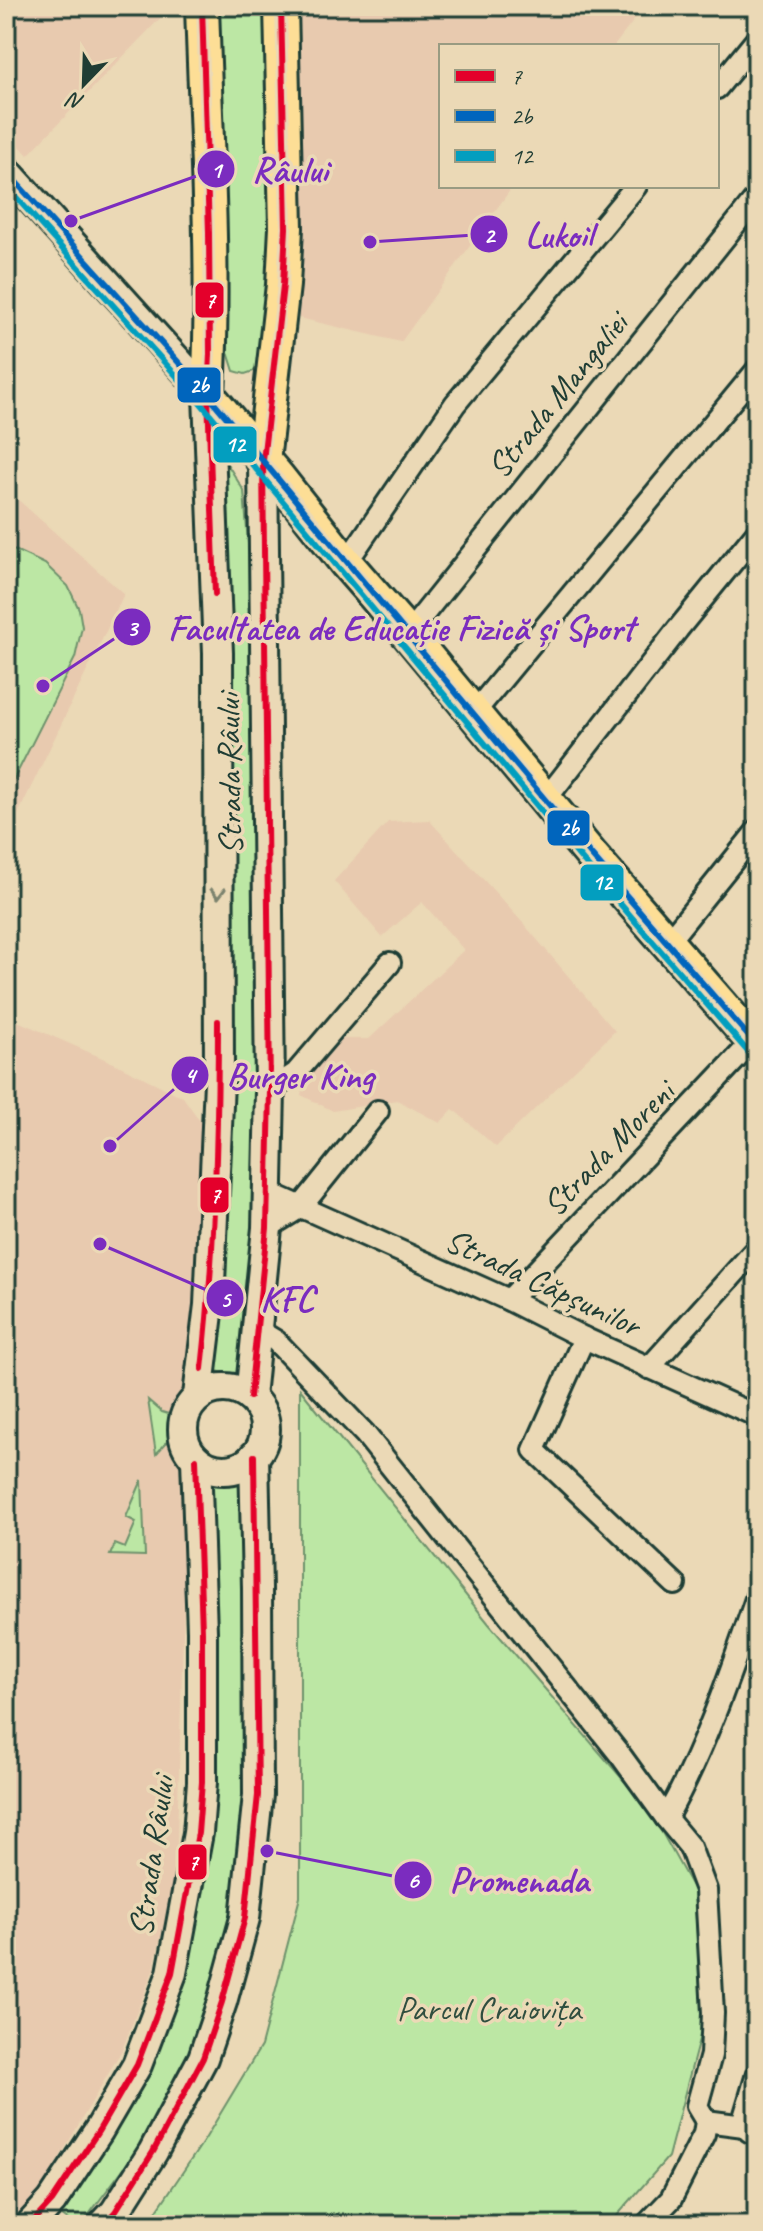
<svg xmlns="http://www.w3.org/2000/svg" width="763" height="2231" font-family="Caveat,sans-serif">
  <rect width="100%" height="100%" fill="#ebd9b6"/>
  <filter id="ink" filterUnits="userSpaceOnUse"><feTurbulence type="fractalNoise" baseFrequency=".0125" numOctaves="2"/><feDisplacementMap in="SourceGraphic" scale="16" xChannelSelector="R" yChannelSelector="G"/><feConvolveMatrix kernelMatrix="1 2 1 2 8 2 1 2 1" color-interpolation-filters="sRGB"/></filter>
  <g filter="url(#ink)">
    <!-- built -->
    <g fill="#e8caaf">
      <polygon points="6,6 172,6 28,155 6,131"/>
      <polygon points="288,6 645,6 614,46 441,46 441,186 513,186 401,342 291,316"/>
      <polygon points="6,489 124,594 6,839"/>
      <polygon points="429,820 523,923 615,1031 496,1147 453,1109 440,1123 397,1100 333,1111 301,1095 303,1082 336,1039 369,1039 464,950 422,902 382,937 334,881 388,822"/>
      <polygon points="6,1016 116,1064 183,1097 205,1128 201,1172 190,1396 176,1873 153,1971 122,2050 32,2205 14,2225 6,2225"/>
    </g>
    <!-- green -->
    <g fill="#bce7a4" stroke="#6e926c" stroke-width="2">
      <polygon points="214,6 267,6 275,263 262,356 254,371 245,374 234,371 228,352 217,149"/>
      <polygon points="221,454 244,491 256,649 259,1089 247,1378 216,1371 230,1085"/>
      <polygon points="6,549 17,551 45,564 68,586 79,609 82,627 75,658 6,795"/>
      <polygon points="300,1389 489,1624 650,1811 694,1890 703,2024 668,2157 609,2225 147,2225 205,2139 261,2046 300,1897"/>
      <polygon points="148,1400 162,1412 175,1416 177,1438 166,1443 156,1454"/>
      <polygon points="142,1480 145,1556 110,1555 115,1544 125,1548 136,1522 126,1517"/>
      <polygon points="208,1481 248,1481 249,1790 237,1900 215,1988 180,2081 138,2149 81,2225 75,2225 58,2213 112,2136 149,2065 184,1976 205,1886 214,1780"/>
    </g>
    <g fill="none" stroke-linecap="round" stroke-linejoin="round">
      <!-- minor casing -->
      <g stroke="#1f3d34" stroke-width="26">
        <g id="minor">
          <polyline points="717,88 757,39"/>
          <polyline points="346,563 455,404 636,186"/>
          <polyline points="408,634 757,197"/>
          <polyline points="474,713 757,370"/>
          <polyline points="546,799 678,629 757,532"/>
          <polyline points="667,943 757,831"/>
          <polyline points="270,1090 296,1073 390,963"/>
          <polyline points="268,1192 509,1300 584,1338 757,1416"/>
          <polyline points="267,1228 301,1207 378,1111"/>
          <polyline points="509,1300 753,1041"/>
          <polyline points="258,1330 276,1341 365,1434 621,1756 666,1818 690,1847 706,1890 713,2013 711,2055 697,2106 706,2121 704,2134 671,2199 646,2225"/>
          <polyline points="584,1338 534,1450 675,1584"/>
          <polyline points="649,1368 757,1248"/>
          <path d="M666 1818C705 1749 731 1671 757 1596"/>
          <polyline points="757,2074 743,2121 749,2131 757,2135"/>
          <polyline points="706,2121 744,2126"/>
        </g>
      </g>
      <!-- secondary casing -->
      <g stroke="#1f3d34" stroke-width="34">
        <g id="secondary">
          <polyline points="6,171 208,395 218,653 219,1082 209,1305 198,1396"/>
          <circle cx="224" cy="1429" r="41"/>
          <polyline points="250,1397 267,1228 270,1090 263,461"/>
          <polyline points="30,2225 52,2201 99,2130 137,2065 172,1973 198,1833 202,1782 202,1631 196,1459"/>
          <polyline points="103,2225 115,2212 153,2152 203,2058 222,2002 245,1918 258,1795 257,1588 254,1456"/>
        </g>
      </g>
      <!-- primary casing -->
      <g stroke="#1f3d34" stroke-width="38">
        <g id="primary">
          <path d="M202 6C206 135 215 266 208 395L278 477 346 563 408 634 592 856 757 1046"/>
          <polyline points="263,461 283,285 286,228 281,6"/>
        </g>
      </g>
      <!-- minor -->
      <use href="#minor" stroke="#ebd9b6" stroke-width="20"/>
      <!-- secondary -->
      <use href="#secondary" stroke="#ebd9b6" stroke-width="28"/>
      <!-- primary -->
      <use href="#primary" stroke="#fdde96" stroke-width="32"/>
      <!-- bus-1 casing -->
      <g stroke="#ebd9b6" stroke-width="12">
        <g id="bus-1">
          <polyline points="202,6 209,233 210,354 208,395 215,594"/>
          <path d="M202 1369C215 1253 218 1137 218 1021"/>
          <polyline points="250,1397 267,1228 270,1090 263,461 283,285 286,228 281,6"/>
          <polyline points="30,2225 52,2201 99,2130 137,2065 172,1973 198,1833 202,1782 202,1631 196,1459"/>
          <polyline points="103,2225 115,2212 153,2152 203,2058 222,2002 245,1918 258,1795 254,1456"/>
        </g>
      </g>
      <!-- bus-2 casing -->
      <g stroke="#ebd9b6" stroke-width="12">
        <polyline id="bus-2" points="6,171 208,395 592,856 757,1046"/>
      </g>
      <!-- bus-3 casing -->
      <g stroke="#ebd9b6" stroke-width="12">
        <polyline id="bus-3" points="6,186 200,402 584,862 749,1053"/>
      </g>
      <!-- bus-1 -->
      <use href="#bus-1" stroke="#e4002b" stroke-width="6"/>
      <!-- bus-2 -->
      <use href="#bus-2" stroke="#0065bd" stroke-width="6"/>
      <!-- bus-3 -->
      <use href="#bus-3" stroke="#039ebf" stroke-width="6"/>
    </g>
    <!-- one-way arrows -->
    <defs><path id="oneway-chevron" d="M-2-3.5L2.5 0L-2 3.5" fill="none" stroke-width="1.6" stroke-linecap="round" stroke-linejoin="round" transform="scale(2)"/></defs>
    <use stroke="#7b836e" href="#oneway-chevron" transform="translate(218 893) rotate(90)"/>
  </g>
  <g text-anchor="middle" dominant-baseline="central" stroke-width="7" stroke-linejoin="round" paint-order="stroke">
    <!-- street labels -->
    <g font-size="34" fill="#1f3d34" stroke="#ebd9b6">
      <text transform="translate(557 395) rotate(-51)">Strada Mangaliei</text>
      <text transform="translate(229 774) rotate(-91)">Strada Râului</text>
      <text transform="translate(608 1148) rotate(-46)">Strada Moreni</text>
      <text transform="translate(543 1282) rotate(25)">Strada Căpșunilor</text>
      <text transform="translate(151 1856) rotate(-82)">Strada Râului</text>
    </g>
    <!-- park labels -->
    <g font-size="34" fill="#2f4e3f" stroke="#ebd9b6">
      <text x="489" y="2008">Parcul Craiovița</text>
    </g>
  </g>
  <!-- callouts -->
  <path fill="none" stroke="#7b2cbf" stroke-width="3" d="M71 221L216 169M370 242L489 234M43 686L132 627M110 1146L190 1075M100 1244L225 1298M267 1851L413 1880"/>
  <g fill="#7b2cbf" stroke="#ebd9b6" stroke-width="3">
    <circle cx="71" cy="221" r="8"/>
    <circle cx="370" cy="242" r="8"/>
    <circle cx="43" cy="686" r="8"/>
    <circle cx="110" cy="1146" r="8"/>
    <circle cx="100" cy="1244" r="8"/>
    <circle cx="267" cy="1851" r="8"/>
    <circle cx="216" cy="169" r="20"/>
    <circle cx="489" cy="234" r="20"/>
    <circle cx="132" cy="627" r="20"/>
    <circle cx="190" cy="1075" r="20"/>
    <circle cx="225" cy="1298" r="20"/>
    <circle cx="413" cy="1880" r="20"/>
  </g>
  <g font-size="24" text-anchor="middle" font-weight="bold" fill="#fff">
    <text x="216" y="178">1</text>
    <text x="489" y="243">2</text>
    <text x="132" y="636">3</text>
    <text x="190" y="1083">4</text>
    <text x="225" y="1307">5</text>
    <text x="413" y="1888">6</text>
  </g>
  <g font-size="36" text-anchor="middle" font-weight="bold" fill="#7b2cbf" stroke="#ebd9b6" stroke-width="7" stroke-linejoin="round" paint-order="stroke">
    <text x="290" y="182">Râului</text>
    <text x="559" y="247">Lukoil</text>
    <text x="401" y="640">Facultatea de Educație Fizică și Sport</text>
    <text x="300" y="1088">Burger King</text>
    <text x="287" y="1311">KFC</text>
    <text x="519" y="1892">Promenada</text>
  </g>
  <g stroke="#ebd9b6" stroke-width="3">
    <rect x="194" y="281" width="31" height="38" rx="8" fill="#e4002b"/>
    <rect x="176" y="366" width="46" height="38" rx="8" fill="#0065bd"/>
    <rect x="212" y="425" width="46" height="39" rx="8" fill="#039ebf"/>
    <rect x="546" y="809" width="45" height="38" rx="8" fill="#0065bd"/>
    <rect x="579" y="863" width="46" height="39" rx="8" fill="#039ebf"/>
    <rect x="199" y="1176" width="31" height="38" rx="8" fill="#e4002b"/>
    <rect x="177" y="1843" width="31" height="38" rx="8" fill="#e4002b"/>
  </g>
  <g font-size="22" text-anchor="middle" font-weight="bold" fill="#fff">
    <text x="210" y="308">7</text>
    <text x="199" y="393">2b</text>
    <text x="235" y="452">12</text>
    <text x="569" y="836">2b</text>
    <text x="602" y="890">12</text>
    <text x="215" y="1203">7</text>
    <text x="193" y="1870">7</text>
  </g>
  <!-- margin -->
  <rect width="763" height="2231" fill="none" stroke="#ebd9b6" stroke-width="32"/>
  <rect x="16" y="16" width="731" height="2199" fill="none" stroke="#1f3d34" stroke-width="3" filter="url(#ink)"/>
  <!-- legend -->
  <rect x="439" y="44" width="280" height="144" fill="#ebd9b6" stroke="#999b82" stroke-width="2"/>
  <rect x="455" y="70" width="40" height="12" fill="#e4002b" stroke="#999b82" stroke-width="2"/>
  <text x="511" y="84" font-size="24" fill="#1f3d34">7</text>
  <rect x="455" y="110" width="40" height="12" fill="#0065bd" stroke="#999b82" stroke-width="2"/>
  <text x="511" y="124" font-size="24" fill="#1f3d34">2b</text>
  <rect x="455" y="150" width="40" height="12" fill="#039ebf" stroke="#999b82" stroke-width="2"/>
  <text x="511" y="164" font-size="24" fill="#1f3d34">12</text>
  <!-- north arrow -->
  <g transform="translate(84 84) rotate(203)" stroke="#ebd9b6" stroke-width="6" paint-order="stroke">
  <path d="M0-6L14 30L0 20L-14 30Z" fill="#1f3d34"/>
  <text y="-12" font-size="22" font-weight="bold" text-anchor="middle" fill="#1f3d34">N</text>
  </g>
</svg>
